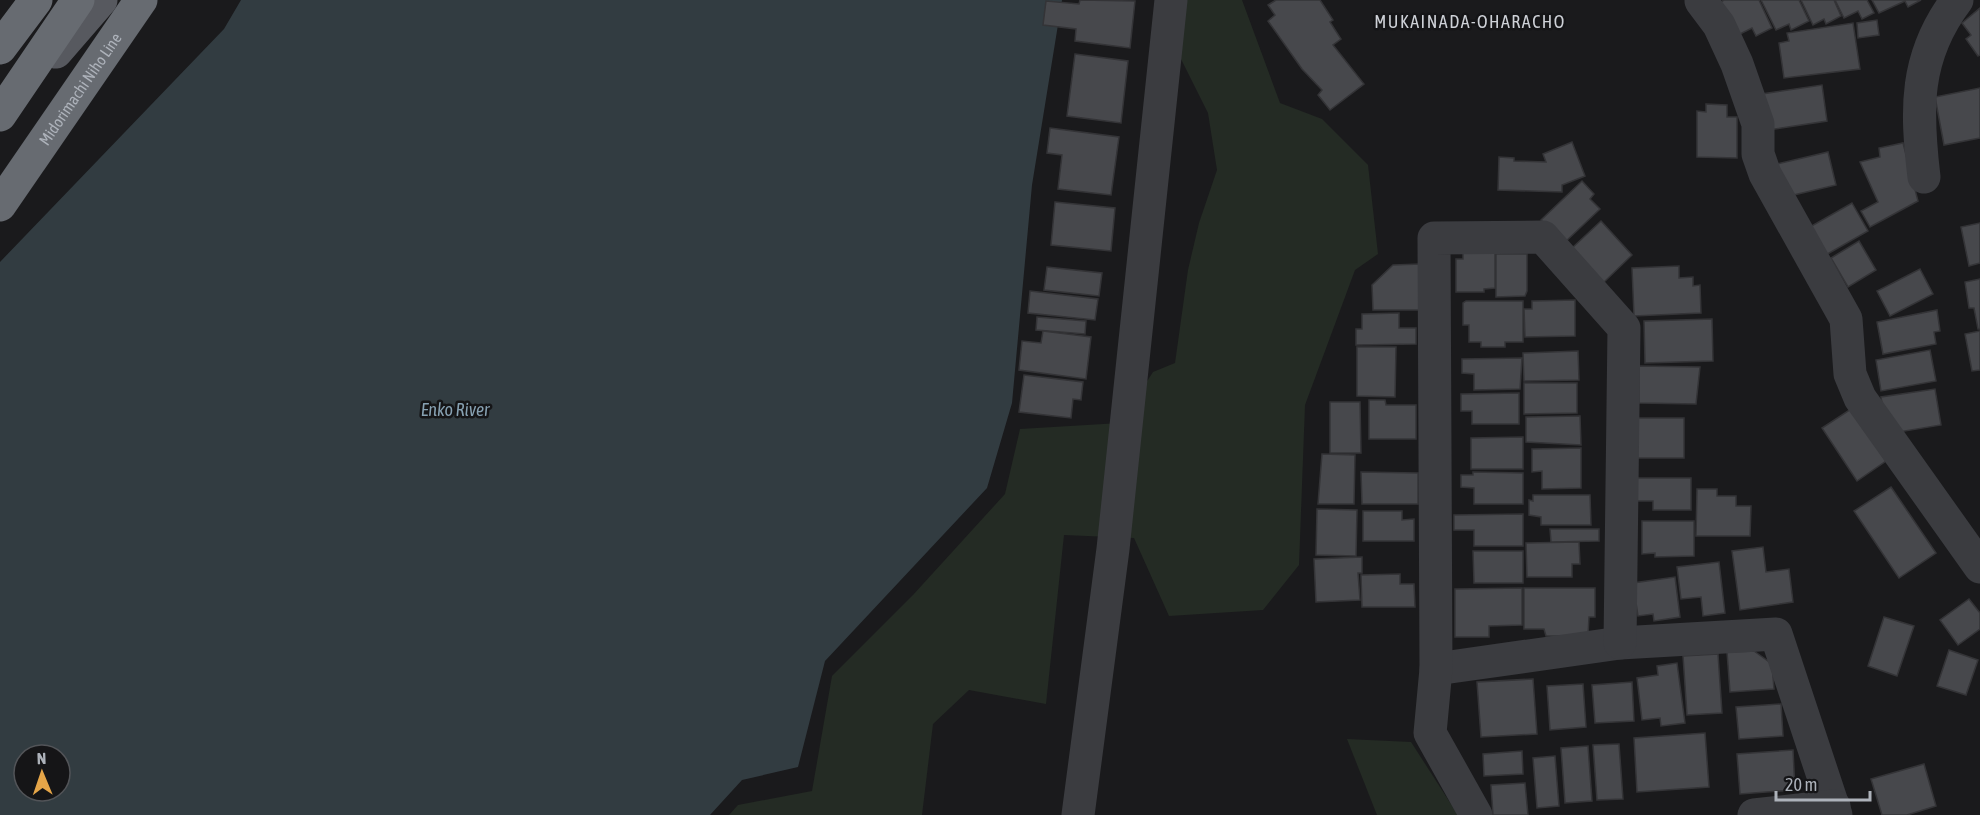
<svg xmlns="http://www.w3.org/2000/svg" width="1980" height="815" font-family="'Asap Condensed',sans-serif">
  <rect width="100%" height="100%" fill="#1a1a1c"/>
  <!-- green -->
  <g fill="#242b24">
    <polygon points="1187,0 1242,0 1280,103 1322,119 1368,165 1378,254 1355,270 1305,405 1299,565 1263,610 1169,616 1134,538 1064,535 1046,704 969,690 933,724 922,815 729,815 738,805 812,791 832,676 913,595 1005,494 1020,429 1120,423 1153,372 1175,363 1188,270 1199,223 1217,170 1208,113 1180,57"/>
    <polygon points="1347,739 1411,742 1458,815 1377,815"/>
  </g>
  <!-- water -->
  <path fill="#323c41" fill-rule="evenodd" d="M241 0H1062L1032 185 1012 403 987 488 825 661 798 767 742 780 710 815H0V262L224 29ZM24 755H60V791H24Z"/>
  <!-- building -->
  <g fill="#47484c" stroke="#343437" stroke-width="1.5">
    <polygon points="1080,0 1135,1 1130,48 1075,41 1076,29 1043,25 1046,1 1079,4"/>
    <polygon points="1276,0 1320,0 1333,20 1330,22 1341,39 1333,45 1364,84 1330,110 1318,95 1322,90 1302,69 1268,21 1275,15 1268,5"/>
    <polygon points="1724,0 1759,0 1772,28 1756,36 1752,28 1736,36 1719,3"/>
    <polygon points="1761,0 1799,0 1809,21 1791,30 1789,24 1776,30"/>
    <polygon points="1801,0 1834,0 1841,16 1826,24 1824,19 1813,25"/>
    <polygon points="1835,0 1867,0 1874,13 1862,19 1858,11 1844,18"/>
    <polygon points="1872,0 1921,0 1908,7 1905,1 1879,13"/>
    <polygon points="1980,8 1980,55 1978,56 1966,39 1971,35 1962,23"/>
    <polygon points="1877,20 1879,35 1858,38 1857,23"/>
    <polygon points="1853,23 1860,69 1784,78 1779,43 1789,41 1787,33"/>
    <polygon points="1075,54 1128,61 1121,123 1067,116"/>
    <polygon points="1822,85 1827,121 1768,130 1762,94"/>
    <polygon points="1980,88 1980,138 1944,145 1935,97"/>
    <polygon points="1706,104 1727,105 1727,117 1737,117 1737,158 1697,157 1697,111 1706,112"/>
    <polygon points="1050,128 1119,137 1111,195 1058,189 1062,155 1047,153"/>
    <polygon points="1572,142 1585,176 1562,185 1562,192 1498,190 1499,157 1514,158 1514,161 1546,162 1543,154"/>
    <polygon points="1903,143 1918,201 1870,227 1861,211 1878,202 1860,162 1880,157 1879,148"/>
    <polygon points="1828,152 1836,185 1781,198 1773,165"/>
    <polygon points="1582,181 1594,194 1590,199 1600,209 1564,243 1541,220"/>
    <polygon points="1055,202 1115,208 1111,251 1051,245"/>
    <polygon points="1852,203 1868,231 1824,256 1808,228"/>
    <polygon points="1601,221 1632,255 1603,283 1571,249"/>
    <polygon points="1980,223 1980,263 1969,266 1961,227"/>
    <polygon points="1859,241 1876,270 1848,287 1831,258"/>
    <polygon points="1463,249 1495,249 1495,288 1484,289 1484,292 1456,292 1456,259 1463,259"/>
    <polygon points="1496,254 1527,254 1527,291 1525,296 1496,297"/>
    <polygon points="1420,264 1420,310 1373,310 1372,285 1393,265"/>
    <polygon points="1679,266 1679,278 1693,277 1693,286 1700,285 1701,313 1634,316 1632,268"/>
    <polygon points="1047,267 1102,273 1099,296 1044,290"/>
    <polygon points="1920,269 1933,294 1890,316 1877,291"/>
    <polygon points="1980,279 1980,329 1978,329 1974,308 1969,308 1965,282"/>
    <polygon points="1030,291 1098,299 1095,320 1028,313"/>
    <polygon points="1575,300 1575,336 1525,337 1524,309 1532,309 1532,301"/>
    <polygon points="1466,301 1523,301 1523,342 1505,342 1505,347 1481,347 1481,342 1469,342 1469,325 1463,325 1463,303"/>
    <polygon points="1937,310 1940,331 1934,332 1936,344 1883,354 1877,322"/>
    <polygon points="1399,313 1399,328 1416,328 1416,344 1356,345 1356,329 1362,329 1362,314"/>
    <polygon points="1037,317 1086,321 1085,334 1036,330"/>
    <polygon points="1712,319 1713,361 1645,363 1644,321"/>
    <polygon points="1043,331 1091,337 1086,379 1019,370 1022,341 1041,343"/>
    <polygon points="1980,331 1980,370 1972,371 1965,334"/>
    <polygon points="1357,347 1396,347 1395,397 1357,396"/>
    <polygon points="1930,350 1936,381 1881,391 1876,360"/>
    <polygon points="1578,351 1579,380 1524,381 1523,353"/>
    <polygon points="1522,358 1520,389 1474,390 1474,374 1462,373 1462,359"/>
    <polygon points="1639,366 1700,367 1696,404 1639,403"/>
    <polygon points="1024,375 1083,382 1081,400 1073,399 1071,418 1019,412"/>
    <polygon points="1524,383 1577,383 1577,413 1524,414"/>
    <polygon points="1935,389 1941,425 1887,434 1881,397"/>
    <polygon points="1519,393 1519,424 1472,424 1472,411 1461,411 1461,394"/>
    <polygon points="1369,400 1385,400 1386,405 1416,405 1416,439 1369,439"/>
    <polygon points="1330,402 1360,402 1361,453 1330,453"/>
    <polygon points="1851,409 1886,461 1857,481 1822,428"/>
    <polygon points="1580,416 1581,445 1526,442 1526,417"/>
    <rect x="1635" y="418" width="49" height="40"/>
    <polygon points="1523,437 1523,469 1471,469 1471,438"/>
    <polygon points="1581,448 1581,488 1542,489 1542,471 1532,472 1532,449"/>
    <polygon points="1322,454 1355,455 1354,504 1318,504"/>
    <polygon points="1361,472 1418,473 1418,504 1362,504"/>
    <polygon points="1473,472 1523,473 1523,504 1474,504 1474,488 1461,487 1461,475 1473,475"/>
    <polygon points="1636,478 1691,478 1691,510 1653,510 1653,501 1636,501"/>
    <polygon points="1891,487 1936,553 1899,578 1854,511"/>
    <polygon points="1697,489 1717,489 1717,496 1736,496 1736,506 1751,506 1750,536 1696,536"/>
    <polygon points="1533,495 1590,495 1591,525 1541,525 1541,517 1529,515 1529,500 1533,501"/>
    <polygon points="1317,509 1357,510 1356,556 1316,555"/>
    <polygon points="1363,511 1402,511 1402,520 1414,519 1414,541 1363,541"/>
    <polygon points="1523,514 1523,546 1474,546 1474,530 1454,530 1454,515"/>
    <polygon points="1642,521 1694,521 1694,556 1655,557 1655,553 1642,554"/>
    <polygon points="1550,529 1599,529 1599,541 1551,542"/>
    <polygon points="1579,542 1580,564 1572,564 1572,577 1527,577 1526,543"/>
    <polygon points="1763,547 1766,572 1789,569 1793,602 1740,610 1732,551"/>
    <polygon points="1473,551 1523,551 1523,583 1474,583"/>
    <polygon points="1362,557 1362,573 1358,573 1360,600 1316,602 1314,559"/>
    <polygon points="1719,562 1725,613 1703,616 1701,597 1681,599 1677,567"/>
    <polygon points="1400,574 1400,584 1414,584 1415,607 1362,607 1361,575"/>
    <polygon points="1675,577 1680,617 1654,621 1653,614 1638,616 1633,583"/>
    <polygon points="1522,588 1522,625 1489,626 1489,637 1455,637 1455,589"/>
    <polygon points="1524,588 1595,588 1595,617 1589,617 1588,636 1546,636 1544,629 1524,629"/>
    <polygon points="1969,599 1980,613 1980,629 1958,645 1940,620"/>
    <polygon points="1884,617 1914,626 1897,676 1868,666"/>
    <polygon points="1949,650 1978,660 1966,695 1937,686"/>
    <polygon points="1754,651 1772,664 1774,689 1730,692 1727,652"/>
    <polygon points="1718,654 1722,713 1687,715 1683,656"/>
    <polygon points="1677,663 1685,723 1661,726 1660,718 1642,720 1637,678 1658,675 1657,666"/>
    <polygon points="1533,679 1537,734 1481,737 1477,682"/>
    <polygon points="1632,682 1634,721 1595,723 1592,685"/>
    <polygon points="1583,684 1586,727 1550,730 1547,686"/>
    <polygon points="1781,704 1783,736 1739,739 1736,707"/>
    <polygon points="1705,733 1709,787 1637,792 1634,738"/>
    <polygon points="1619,744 1623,799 1597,800 1593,745"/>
    <polygon points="1588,746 1592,801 1565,803 1561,748"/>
    <polygon points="1793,750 1795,790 1740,794 1737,754"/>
    <polygon points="1522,751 1523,774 1484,776 1483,754"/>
    <polygon points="1555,756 1559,806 1537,808 1533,758"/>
    <polygon points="1924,764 1936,806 1907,815 1882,815 1871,779"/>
    <polygon points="1525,783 1528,815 1493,815 1491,785"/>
  </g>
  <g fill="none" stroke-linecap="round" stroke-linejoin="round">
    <!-- minor -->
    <g stroke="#3b3c40" stroke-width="33">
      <polyline points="1701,1 1719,25 1737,64 1758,124 1758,154 1765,174 1846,319 1850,374 1860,398 1980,567"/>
      <path d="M1924 177C1916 110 1914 57 1957 0"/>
      <polyline points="1436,669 1620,643 1776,634 1836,815"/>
      <polyline points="1078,815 1113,549 1171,0"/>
      <polyline points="1476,815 1430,733 1436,669 1434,238 1543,237 1624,328 1620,643"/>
      <polyline points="1754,815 1834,806"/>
    </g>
    <!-- major -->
    <polyline stroke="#57595f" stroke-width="33" points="56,52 101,0"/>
    <!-- highway -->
    <g stroke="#676b71" stroke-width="33">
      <polyline points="0,48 36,0"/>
      <polyline points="0,115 78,0"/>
      <path id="s1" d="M0 205 141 0"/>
    </g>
  </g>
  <g text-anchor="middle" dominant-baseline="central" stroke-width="5" stroke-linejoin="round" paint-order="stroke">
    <!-- street labels -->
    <g font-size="16" fill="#adb2ba" stroke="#151517">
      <text stroke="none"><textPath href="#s1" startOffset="141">Midorimachi Niho Line</textPath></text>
    </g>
    <!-- neighbourhood labels -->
    <g font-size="18" letter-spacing="1.5" fill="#ced1d7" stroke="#151517">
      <text x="1470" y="21">MUKAINADA-OHARACHO</text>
    </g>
    <!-- water labels -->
    <g font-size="18" font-style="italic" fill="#87a1b2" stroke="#151517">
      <text x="455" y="409">Enko River</text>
    </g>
  </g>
  <!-- north arrow -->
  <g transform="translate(42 773) rotate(358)"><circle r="28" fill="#151517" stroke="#525458" stroke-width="1.5"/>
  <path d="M0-4.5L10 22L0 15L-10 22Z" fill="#e5a548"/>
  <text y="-9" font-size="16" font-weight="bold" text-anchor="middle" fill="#adb2ba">N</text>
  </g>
  <!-- scale -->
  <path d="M1776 791v9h94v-9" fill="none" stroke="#adb2ba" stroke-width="3"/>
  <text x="1785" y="791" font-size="18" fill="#adb2ba" stroke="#151517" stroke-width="4.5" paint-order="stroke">20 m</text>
</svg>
